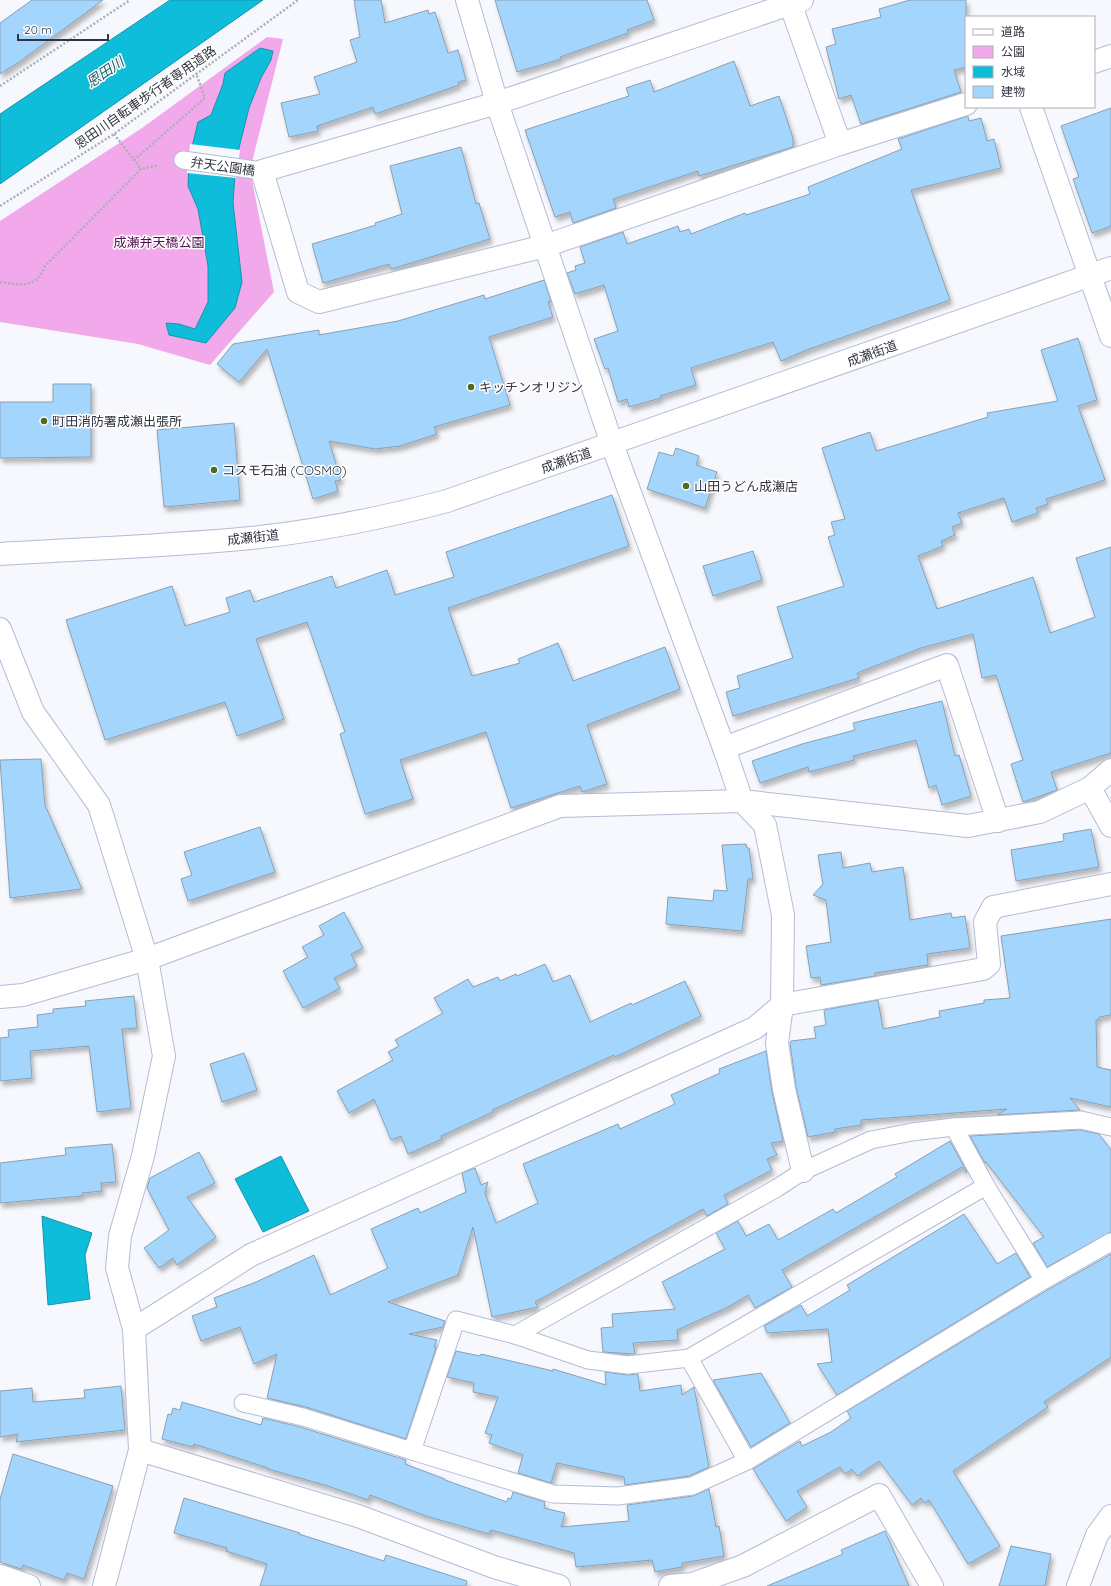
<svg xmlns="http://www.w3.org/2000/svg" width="1111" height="1586" font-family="Quicksand,'Noto Sans JP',sans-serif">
  <defs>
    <filter id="shadow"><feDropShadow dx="2.5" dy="4.5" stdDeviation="2" flood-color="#0004"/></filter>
  </defs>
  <rect width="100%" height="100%" fill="#f6f8fd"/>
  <!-- green -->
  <polygon fill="#f2a9eb" points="267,37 283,39 250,170 274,292 210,365 138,344 0,322 0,221 142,128"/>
  <!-- water -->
  <g fill="#0dbdda" stroke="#1894ac">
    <polygon points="170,0 263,0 0,184 0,114"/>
    <polygon points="260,48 273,51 271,60 261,78 249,108 236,160 233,203 242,282 235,308 206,343 169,335 166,323 179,324 195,329 208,302 208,266 198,209 188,186 189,159 198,122 211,115 223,84 225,73"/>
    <polygon points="281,1156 309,1211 263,1232 235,1179"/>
    <polygon points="42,1216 92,1233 85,1255 90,1299 48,1305"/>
  </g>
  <!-- pier -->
  <polygon fill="#f6f8fd" points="190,144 240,150 236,178 187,173"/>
  <!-- building -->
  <g fill="#a3d5fd" stroke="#89a0b3" filter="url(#shadow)">
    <polygon points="32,0 103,0 19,62 0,74 0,23"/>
    <polygon points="354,0 381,0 385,23 428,10 429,14 435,12 448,53 458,50 466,80 458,82 459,85 375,114 373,107 317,126 318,131 289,137 281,103 320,94 314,77 357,62 350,40 360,37"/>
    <polygon points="495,0 647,0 654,20 627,30 628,33 560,57 561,59 517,72"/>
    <polygon points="910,0 966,0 966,67 954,70 961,92 861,124 851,95 839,99 826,47 836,44 832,29 881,17 879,9"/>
    <polygon points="734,61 750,106 779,96 793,138 793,147 699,176 698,171 613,199 616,208 573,223 570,212 555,217 525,130 629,96 626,88 650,80 654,92"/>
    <polygon points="1111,108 1111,226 1092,233 1073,179 1079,177 1061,126"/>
    <polygon points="968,116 969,121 981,118 987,141 994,139 1001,168 911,190 950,300 809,349 781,361 773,342 691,368 696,385 660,396 661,398 629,407 627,399 618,402 608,368 605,369 594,339 618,331 604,285 575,294 567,273 576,270 575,266 585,263 580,247 623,232 627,244 678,226 680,232 689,229 691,234 745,213 746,215 810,194 808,187 902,149 898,139"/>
    <polygon points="461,147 476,204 479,203 490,239 391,269 389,264 323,283 312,244 376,225 375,223 402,214 390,166"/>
    <polygon points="544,280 551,301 548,302 553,317 489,337 510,405 434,427 437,434 400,446 375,449 329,441 341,480 335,481 338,491 313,499 267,349 239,382 217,364 233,344 319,330 319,335 398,321 484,295 485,299"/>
    <polygon points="1078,338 1097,400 1078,406 1105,480 1046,499 1048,504 1036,508 1038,513 1012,522 1004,498 958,513 962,523 952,527 955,535 941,541 943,546 918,556 937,609 1033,577 1050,633 1095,617 1076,558 1111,547 1111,753 1051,772 1057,790 1023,802 1011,764 1023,760 996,675 982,678 973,634 921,648 857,673 859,678 733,716 726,692 740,688 737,676 793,658 777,607 844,586 828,537 835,535 831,522 845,519 822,448 870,432 876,451 988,417 987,413 1058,401 1041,350"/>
    <polygon points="53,384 91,384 91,457 0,458 0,402 53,402"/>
    <polygon points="234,423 240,500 164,507 157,430"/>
    <polygon points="676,448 699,456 696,465 717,472 705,508 647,489 659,452 673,456"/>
    <polygon points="612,495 629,546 448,608 472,676 520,663 518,659 558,643 573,681 665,647 680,689 587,725 607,784 582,792 580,786 511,808 486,732 400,760 413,799 365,814 340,734 345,732 307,622 256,639 284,719 237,736 225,702 105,740 66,620 172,586 185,626 230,612 226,598 250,590 254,602 332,576 336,588 387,570 395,595 454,577 446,552"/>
    <polygon points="753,551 762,580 713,596 703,566"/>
    <polygon points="942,701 955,756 959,755 971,796 942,805 936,785 929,788 916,740 853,756 854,760 809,772 808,767 760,783 752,761 802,744 855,730 853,723"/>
    <polygon points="41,759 45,805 82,889 10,898 0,760"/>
    <polygon points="260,827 275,872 188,901 181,879 192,875 184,852"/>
    <polygon points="1091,829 1099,867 1016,881 1011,850 1064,841 1063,834"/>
    <polygon points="746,844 747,848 749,848 753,879 748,879 742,931 666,924 668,897 713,901 714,890 727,891 722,845"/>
    <polygon points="841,852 843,868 870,863 872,872 903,867 910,920 951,913 952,918 965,916 970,948 927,954 928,965 875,973 875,976 821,985 820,977 811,978 806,946 831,942 826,900 813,895 823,884 818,855"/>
    <polygon points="344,912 363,948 351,954 357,966 334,978 340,988 303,1008 283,971 308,957 302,947 324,935 319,926"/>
    <polygon points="1111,919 1111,1015 1099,1017 1099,1020 1096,1020 1097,1067 1111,1070 1111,1107 1070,1098 1080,1110 997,1115 1007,1109 861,1120 861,1125 835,1129 835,1132 808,1137 796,1087 790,1043 791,1041 816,1038 814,1027 826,1025 824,1010 878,1000 883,1029 940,1017 939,1011 984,1003 984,1000 1010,998 1001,936"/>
    <polygon points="545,964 553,982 570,975 590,1022 631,1003 632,1005 685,981 701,1016 615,1057 614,1055 492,1110 493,1112 441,1136 442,1139 408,1154 401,1136 391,1140 374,1099 349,1113 337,1091 393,1060 388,1052 399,1046 395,1040 443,1013 434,998 468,979 473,987 498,977 500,981 516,974 517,976"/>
    <polygon points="134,996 137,1028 122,1029 131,1108 97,1112 89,1046 30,1051 32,1078 0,1081 0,1038 9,1037 8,1030 38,1027 37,1015 53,1013 53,1009 86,1006 85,1001"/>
    <polygon points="766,1051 772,1092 783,1141 771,1143 777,1155 767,1159 772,1170 724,1195 728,1204 707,1216 703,1209 535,1302 538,1307 492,1317 473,1227 458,1275 388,1302 445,1321 443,1327 409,1334 437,1340 434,1347 436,1348 406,1439 306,1407 267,1398 277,1354 254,1364 240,1327 201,1341 192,1316 217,1307 214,1298 256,1282 314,1255 330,1295 388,1268 371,1229 418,1208 420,1213 466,1192 462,1173 475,1168 481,1185 488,1182 485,1193 496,1223 538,1203 523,1164 618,1124 620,1129 675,1104 671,1095 720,1073 719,1069"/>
    <polygon points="244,1053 257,1090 222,1102 210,1064"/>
    <polygon points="1080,1130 1099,1134 1111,1150 1111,1232 1047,1267 1033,1243 1044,1237 986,1162 985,1163 970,1136"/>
    <polygon points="950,1141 967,1172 966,1173 962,1167 782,1270 792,1287 755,1308 748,1295 728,1307 677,1330 678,1340 633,1343 635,1354 603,1352 601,1328 613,1327 612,1314 675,1309 662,1282 725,1249 716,1233 738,1221 746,1236 769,1224 778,1240 833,1209 836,1213 897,1177 895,1174"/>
    <polygon points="112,1144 116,1182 101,1183 102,1191 82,1193 82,1196 0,1203 0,1163 66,1155 65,1148"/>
    <polygon points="199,1152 215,1183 187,1197 216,1237 177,1265 173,1258 159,1268 144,1248 169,1230 147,1188 150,1178"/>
    <polygon points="964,1214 997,1264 1016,1253 1030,1277 837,1395 817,1364 832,1362 828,1329 767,1333 764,1326 801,1305 807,1316 850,1290 847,1285"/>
    <polygon points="1111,1254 1111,1357 1044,1402 1048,1407 953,1471 1000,1546 968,1564 929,1500 924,1503 921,1498 912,1505 879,1461 857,1476 852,1469 845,1474 840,1467 797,1491 807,1507 786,1521 753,1469 800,1441 802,1446 831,1432 851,1418 847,1411 1049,1289"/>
    <polygon points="456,1351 480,1356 481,1354 553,1371 553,1369 606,1385 605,1372 627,1375 638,1374 640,1391 681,1385 682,1395 694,1387 709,1467 689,1476 625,1485 624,1477 557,1463 551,1483 518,1473 523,1455 489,1443 492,1435 485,1433 498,1397 473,1392 474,1383 447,1377"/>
    <polygon points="761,1373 790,1423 751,1447 713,1380"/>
    <polygon points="121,1386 125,1430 16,1442 18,1434 0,1437 0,1391 32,1388 33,1402 85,1398 84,1390"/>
    <polygon points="182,1402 261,1425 263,1418 300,1427 406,1460 405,1464 445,1479 445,1480 507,1502 508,1498 511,1499 513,1492 545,1502 544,1508 565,1513 561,1527 629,1521 627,1505 693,1496 709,1489 716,1527 719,1526 724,1556 682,1563 682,1567 655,1572 652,1560 576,1567 574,1553 491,1530 489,1534 426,1516 370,1495 368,1500 328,1486 268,1469 268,1468 194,1444 193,1447 162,1439 168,1414 171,1415 173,1408 180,1410"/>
    <polygon points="13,1454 113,1486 84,1579 67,1573 64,1580 23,1565 21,1569 0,1562 0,1499"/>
    <polygon points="184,1498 300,1533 299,1534 384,1561 386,1555 467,1581 466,1586 260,1586 267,1564 226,1551 227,1548 174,1533"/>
    <polygon points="885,1531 909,1586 767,1586 843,1554 841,1550"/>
    <polygon points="1011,1546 1051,1554 1045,1586 999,1586"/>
  </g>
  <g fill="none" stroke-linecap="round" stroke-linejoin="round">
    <!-- service casing -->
    <g stroke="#b4bcd5" stroke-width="19">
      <g id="service">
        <polyline points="183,160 262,171"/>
        <polyline points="954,1127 986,1186 1044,1280"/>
        <polyline points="986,1186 689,1358 628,1365 588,1360 515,1335 456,1320 412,1451 553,1494 618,1496 692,1486 747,1461 1044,1280 1111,1242"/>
        <polyline points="515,1335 777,1188 803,1171 871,1140 912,1132 954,1127 1081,1120 1111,1127"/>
        <polyline points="689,1358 747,1461"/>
        <polyline points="243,1403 303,1417 412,1451"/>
      </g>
    </g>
    <!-- minor casing -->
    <g stroke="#b4bcd5" stroke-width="24">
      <g id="minor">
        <polyline points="467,0 497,103 612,444 724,748 742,801 765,825 783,915 782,1005 777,1043 784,1089 803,1171"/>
        <polyline points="789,0 840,144"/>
        <polyline points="802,0 497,103 262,171 298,292 319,302 545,246 840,144 966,104"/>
        <polyline points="1094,62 1111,56"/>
        <polyline points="1031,107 1111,336"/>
        <polyline points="0,629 33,712 99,805 147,959 164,1056 143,1156 120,1236 117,1268 134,1329 140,1450 104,1586"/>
        <polyline points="724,748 947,665 998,821"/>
        <polyline points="1090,788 1111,826"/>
        <polyline points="0,997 23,995 147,959 560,806 742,801 968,826 1040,812 1090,788 1111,770"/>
        <polyline points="134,1329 251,1255 755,1028 782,1005 983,969 989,964 985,922 993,907 1111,884"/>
        <polyline points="140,1450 358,1516 494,1567 559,1586"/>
        <polyline points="0,1576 29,1586"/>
        <polyline points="670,1586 692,1584 743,1566 879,1495 932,1586"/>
        <polyline points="1078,1586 1097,1535 1111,1516"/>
      </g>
    </g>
    <!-- secondary casing -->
    <g stroke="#b4bcd5" stroke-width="24">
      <path id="secondary" d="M0 554C84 549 167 546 251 538 317 531 383 518 447 501L1111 268"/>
    </g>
    <!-- path -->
    <g stroke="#abaeb5" stroke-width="2.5" stroke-dasharray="2 2" stroke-linecap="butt">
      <polyline points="0,86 130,0"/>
      <polyline points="114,134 141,169"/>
      <polyline points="134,160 205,98 196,73"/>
      <polyline points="0,206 114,134 298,0"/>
      <path d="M0 282C20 285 36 289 45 266L141 169 159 165"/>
    </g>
    <!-- service -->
    <use href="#service" stroke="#fff" stroke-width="17"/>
    <!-- minor -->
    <use href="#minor" stroke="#fff" stroke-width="22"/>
    <!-- secondary -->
    <use href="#secondary" stroke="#fff" stroke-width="22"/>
  </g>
  <!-- markers -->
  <g fill="#516c20" stroke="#fff" stroke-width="1.5">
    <circle cx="471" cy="387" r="4"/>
    <circle cx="44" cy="421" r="4"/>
    <circle cx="214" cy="470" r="4"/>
    <circle cx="686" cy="486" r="4"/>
  </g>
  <g text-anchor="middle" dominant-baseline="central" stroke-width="3" stroke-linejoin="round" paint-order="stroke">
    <!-- street labels -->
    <g font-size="13" fill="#323540" stroke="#fff">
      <text transform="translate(145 97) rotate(-35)">恩田川自転車歩行者専用道路</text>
      <text transform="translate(223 166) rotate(8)">弁天公園橋</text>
      <text transform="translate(872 353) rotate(-20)">成瀬街道</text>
      <text transform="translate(566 460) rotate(-19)">成瀬街道</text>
      <text transform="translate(253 537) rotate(-6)">成瀬街道</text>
    </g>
    <!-- park labels -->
    <g font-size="13" fill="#520e50" stroke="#fff">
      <text x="159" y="242">成瀬弁天橋公園</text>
    </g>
    <!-- poi labels -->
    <g font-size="13" fill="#323540" stroke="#fff" text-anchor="start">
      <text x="479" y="387">キッチンオリジン</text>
      <text x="52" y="421">町田消防署成瀬出張所</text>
      <text x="222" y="470">コスモ石油 (COSMO)</text>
      <text x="694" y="486">山田うどん成瀬店</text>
    </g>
    <!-- water labels -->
    <g font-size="14" font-style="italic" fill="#1e5966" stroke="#fff">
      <text transform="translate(105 72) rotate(-34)">恩田川</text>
    </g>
  </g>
  <!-- legend -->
  <rect x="965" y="16" width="130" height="92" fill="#ffffff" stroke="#adaeb3"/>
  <rect x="973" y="29" width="20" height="6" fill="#ffffff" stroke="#adaeb3"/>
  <text x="1001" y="36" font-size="12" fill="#323540">道路</text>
  <rect x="973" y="46" width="20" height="12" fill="#f2a9eb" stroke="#adaeb3"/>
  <text x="1001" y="56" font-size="12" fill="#323540">公園</text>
  <rect x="973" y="66" width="20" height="12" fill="#0dbdda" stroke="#adaeb3"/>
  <text x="1001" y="76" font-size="12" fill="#323540">水域</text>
  <rect x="973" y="86" width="20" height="12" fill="#a3d5fd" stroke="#adaeb3"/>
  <text x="1001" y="96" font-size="12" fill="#323540">建物</text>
  <!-- scale -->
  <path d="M18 34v6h90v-6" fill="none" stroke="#323540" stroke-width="2"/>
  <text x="24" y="34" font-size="12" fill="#323540" stroke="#ffffff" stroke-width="3" paint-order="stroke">20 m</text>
</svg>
